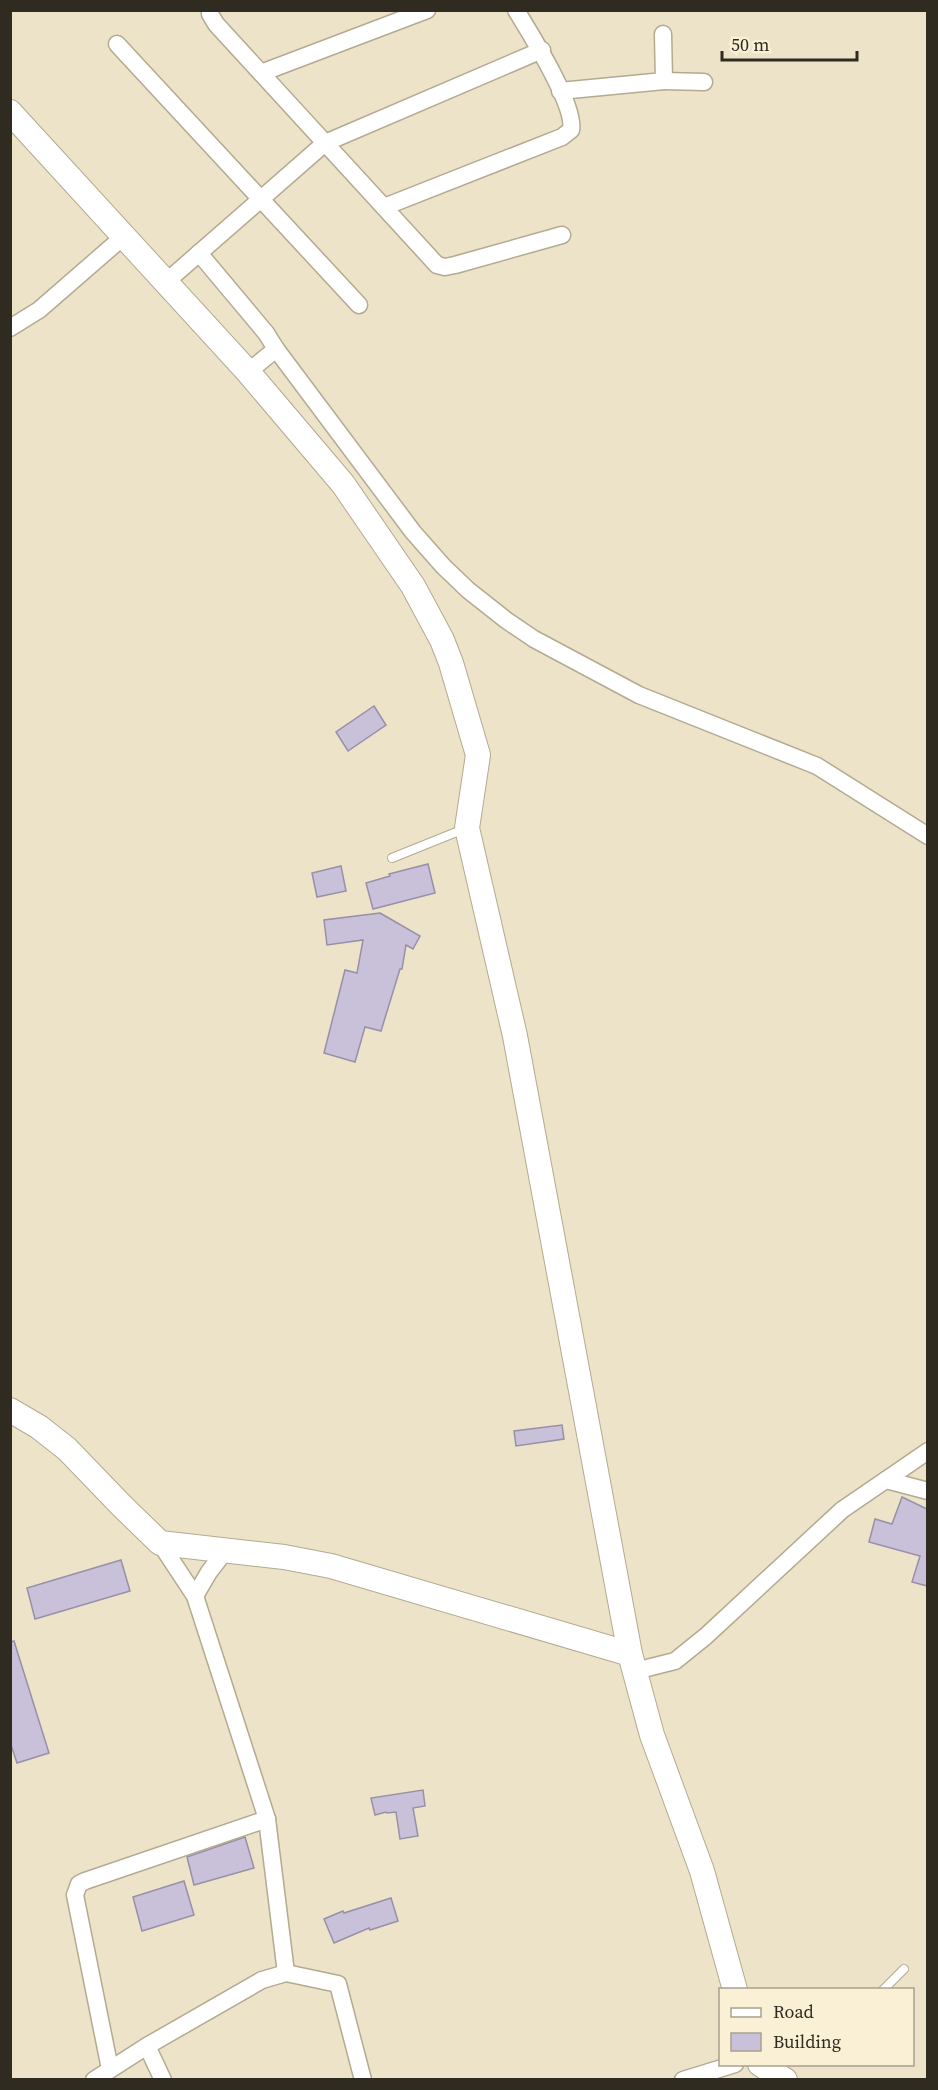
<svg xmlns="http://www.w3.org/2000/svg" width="938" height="2090" font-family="'Source Serif 4',serif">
  <rect width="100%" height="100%" fill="#ece3c9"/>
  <!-- building -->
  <g fill="#c9c1da" stroke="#9790a8" stroke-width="1.5">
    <polygon points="374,706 386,725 348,751 336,732"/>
    <polygon points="428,864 435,893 373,909 366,883 390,876 389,874"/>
    <polygon points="341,866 346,891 317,897 312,873"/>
    <polygon points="380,913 420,936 413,949 406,945 402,969 400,969 381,1031 365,1027 355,1062 324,1053 345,970 357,973 363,940 327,945 324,920"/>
    <polygon points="562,1425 564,1439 516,1446 514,1431"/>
    <polygon points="902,1497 927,1509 927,1586 912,1582 920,1556 869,1542 875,1519 892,1524"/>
    <polygon points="121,1560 130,1591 35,1619 27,1588"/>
    <polygon points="14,1641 49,1753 17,1763 10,1742 10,1642"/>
    <polygon points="423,1790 425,1806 413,1808 418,1836 400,1839 396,1812 387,1813 386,1812 375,1815 371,1798"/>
    <polygon points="245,1837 254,1868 194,1885 187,1857"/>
    <polygon points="184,1881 194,1915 142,1931 133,1897"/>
    <polygon points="391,1898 398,1921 370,1930 369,1928 334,1943 324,1919 343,1911 344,1913"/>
  </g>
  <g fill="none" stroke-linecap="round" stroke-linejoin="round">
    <!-- lane casing -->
    <g stroke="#b3aa91" stroke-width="10">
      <g id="lane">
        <polyline points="392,858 464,829"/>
        <polyline points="883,1990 904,1969"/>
      </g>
    </g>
    <!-- street casing -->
    <g stroke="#b3aa91" stroke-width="19">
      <g id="street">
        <polyline points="210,10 210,14 216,24 437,265 445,267 455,265 562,235"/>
        <polyline points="117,44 359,305"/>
        <polyline points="261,73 427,10"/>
        <polyline points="664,81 704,82"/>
        <polyline points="560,91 664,81 663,34"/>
        <path d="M384 207 562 137 571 130C576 106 530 33 516 10"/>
        <polyline points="199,253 266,333 276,349 248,372"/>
        <polyline points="166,282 325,143 542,50"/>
        <polyline points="10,328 39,310 123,237"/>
        <polyline points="276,349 413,532 443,566 468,590 506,620 534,639 639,695 817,766 928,836"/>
        <polyline points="886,1480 928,1491"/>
        <polyline points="160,1543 195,1596 267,1819 286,1973 338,1984 363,2080"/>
        <polyline points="195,1596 209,1572 226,1550"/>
        <polyline points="635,1671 675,1661 706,1636 842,1510 928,1451"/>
        <polyline points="147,2046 163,2080"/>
        <polyline points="110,2069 75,1895 79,1884 85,1881 267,1819"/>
        <polyline points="94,2080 147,2046 262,1980 286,1973"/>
        <polyline points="683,2080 735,2064"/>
      </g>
    </g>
    <!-- secondary casing -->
    <g stroke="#b3aa91" stroke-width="26">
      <g id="secondary">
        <polyline points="10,112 248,372 343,484 413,586 442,640 451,663 478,755 467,828 515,1036 630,1654 652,1735 702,1871 735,1990"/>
        <polyline points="10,1410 39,1427 67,1449 121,1505 160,1543 284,1557 331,1566 630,1654"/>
        <polyline points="760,2064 785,2080"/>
      </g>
    </g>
    <!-- lane -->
    <use href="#lane" stroke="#fff" stroke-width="8"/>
    <!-- street -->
    <use href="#street" stroke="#fff" stroke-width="16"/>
    <!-- secondary -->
    <use href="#secondary" stroke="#fff" stroke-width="24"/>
  </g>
  <!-- border -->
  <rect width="938" height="2090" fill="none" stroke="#2f2b21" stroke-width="24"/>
  <!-- legend -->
  <rect x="719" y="1988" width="195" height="78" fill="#f9f0d6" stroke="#a8a18e" stroke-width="1.5"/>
  <rect x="731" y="2008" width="30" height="9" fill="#ffffff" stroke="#a8a18e" stroke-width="1.5"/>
  <text x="773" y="2018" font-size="18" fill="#2f2b21">Road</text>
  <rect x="731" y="2033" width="30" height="18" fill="#c9c1da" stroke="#a8a18e" stroke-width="1.5"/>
  <text x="773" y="2048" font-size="18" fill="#2f2b21">Building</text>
  <!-- scale -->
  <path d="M722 51v9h135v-9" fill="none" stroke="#2f2b21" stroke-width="3"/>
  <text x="731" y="51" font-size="18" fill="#2f2b21" stroke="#f9f0d6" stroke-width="4.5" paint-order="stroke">50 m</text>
</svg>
